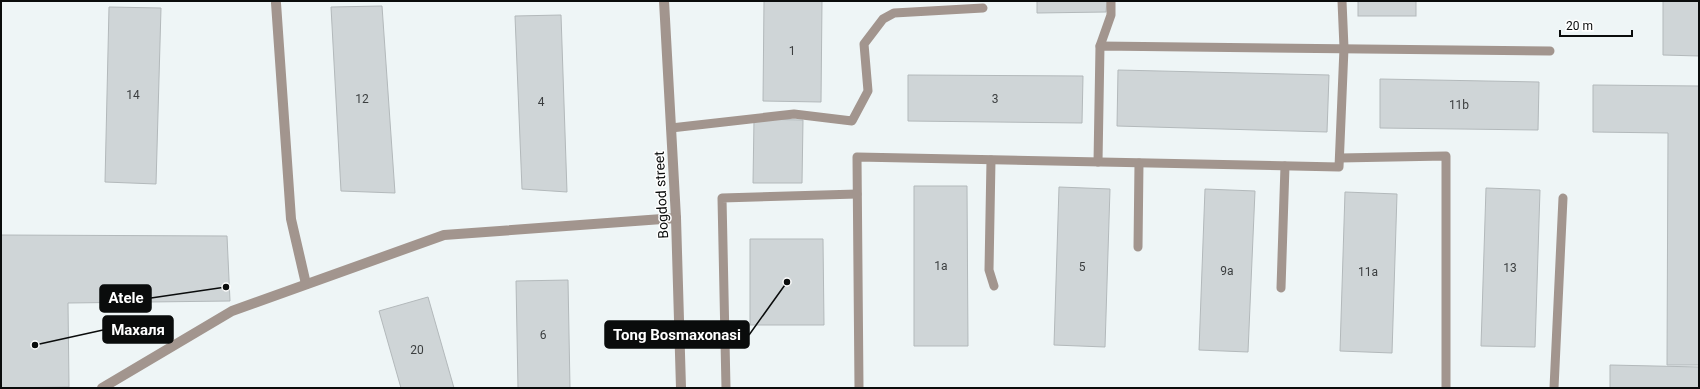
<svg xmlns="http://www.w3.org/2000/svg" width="1700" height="389" font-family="Roboto,sans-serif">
  <rect width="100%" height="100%" fill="#eef5f6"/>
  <!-- building -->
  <g fill="#cfd5d7" stroke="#b3b9bb">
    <polygon points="764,1 822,1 821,102 763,101"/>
    <polygon points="1037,1 1107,1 1106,12 1037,13"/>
    <rect x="1358" y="1" width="58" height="15"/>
    <polygon points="1663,1 1699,1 1699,56 1663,55"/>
    <polygon points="382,6 395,193 341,191 331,7"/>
    <polygon points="109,7 161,8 156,184 105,182"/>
    <polygon points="561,15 567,192 522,189 515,16"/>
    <polygon points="1118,70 1329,75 1327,132 1117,126"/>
    <polygon points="908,75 1083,76 1082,123 908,121"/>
    <polygon points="1380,79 1539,82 1538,130 1380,128"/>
    <polygon points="1593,85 1699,86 1699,365 1667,365 1668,133 1593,132"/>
    <polygon points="754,119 803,120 802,183 753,183"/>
    <polygon points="914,186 967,186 968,346 914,346"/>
    <polygon points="1059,187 1110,189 1105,347 1054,345"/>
    <polygon points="1486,188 1540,190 1535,347 1481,346"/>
    <polygon points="1205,189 1255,191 1248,352 1199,350"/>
    <polygon points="1345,192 1397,194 1392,353 1340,351"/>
    <polygon points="1,235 227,236 230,301 68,303 69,387 1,388"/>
    <polygon points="750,239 823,239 824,325 750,325"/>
    <polygon points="568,280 570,388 518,388 516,281"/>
    <polygon points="428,297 454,388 401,388 379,311"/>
    <polygon points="1610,365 1699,367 1699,388 1610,388"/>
  </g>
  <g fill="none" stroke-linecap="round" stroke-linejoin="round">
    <!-- service -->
    <g stroke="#a2958e" stroke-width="9">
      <polyline points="1100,46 1111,15 1111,1"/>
      <polyline points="671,128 794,114 852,121 868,91 864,44 883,19 894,13 983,8"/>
      <polyline points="1340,158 1446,156 1446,388"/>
      <polyline points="991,160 989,270 994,286"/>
      <polyline points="1098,162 1100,46 1550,51"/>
      <polyline points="1138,247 1139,163"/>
      <polyline points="1281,288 1285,166"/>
      <polyline points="726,388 722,198 857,194"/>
      <polyline points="859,388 857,157 1339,167 1344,48 1342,1"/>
      <polyline points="1554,388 1563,198"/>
    </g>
    <!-- minor -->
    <g stroke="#a2958e" stroke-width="10">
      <polyline points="664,1 676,218 681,388"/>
      <polyline points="276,3 291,219 306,284"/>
      <polyline points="102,388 232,311 444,235 676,218"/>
    </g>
  </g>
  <g text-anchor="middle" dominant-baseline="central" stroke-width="3" stroke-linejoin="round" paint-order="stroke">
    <!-- number labels -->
    <g font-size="12" fill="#3b3e3f">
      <text x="792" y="51">1</text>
      <text x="133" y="95">14</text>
      <text x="362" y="99">12</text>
      <text x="995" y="99">3</text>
      <text x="541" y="102">4</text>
      <text x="1459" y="105">11b</text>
      <text x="941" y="266">1a</text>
      <text x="1082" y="267">5</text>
      <text x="1510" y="268">13</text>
      <text x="1227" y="271">9a</text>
      <text x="1368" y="272">11a</text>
      <text x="543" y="335">6</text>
      <text x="417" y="350">20</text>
    </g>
    <!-- street labels -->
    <g font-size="14" fill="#0a0c0c" stroke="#fff">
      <text transform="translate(661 195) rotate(-93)">Bogdod street</text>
    </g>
  </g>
  <!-- callouts -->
  <path fill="none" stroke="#0a0c0c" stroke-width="1.5" d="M226 287L151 298M35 345L103 330M787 282L749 335"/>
  <g fill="#0a0c0c" stroke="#fff" stroke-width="1.5">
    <circle cx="226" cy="287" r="4"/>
    <circle cx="35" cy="345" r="4"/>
    <circle cx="787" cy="282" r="4"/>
  </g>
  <g fill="#0a0c0c" stroke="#0a0c0c" stroke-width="1.5">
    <rect x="100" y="285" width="51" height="27" rx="4"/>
    <rect x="103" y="316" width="70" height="27" rx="4"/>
    <rect x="605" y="321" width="144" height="27" rx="4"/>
  </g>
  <g font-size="15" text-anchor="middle" font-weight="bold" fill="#fff">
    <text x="126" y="303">Atele</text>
    <text x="138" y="335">Махаля</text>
    <text x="677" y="340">Tong Bosmaxonasi</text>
  </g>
  <!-- border -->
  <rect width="1700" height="389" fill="none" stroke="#0a0c0c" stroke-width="4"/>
  <!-- scale -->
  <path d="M1560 30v6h72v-6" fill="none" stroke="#0a0c0c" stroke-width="2"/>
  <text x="1566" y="30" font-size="12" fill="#0a0c0c" stroke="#ffffff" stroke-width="3" paint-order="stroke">20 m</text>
</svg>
